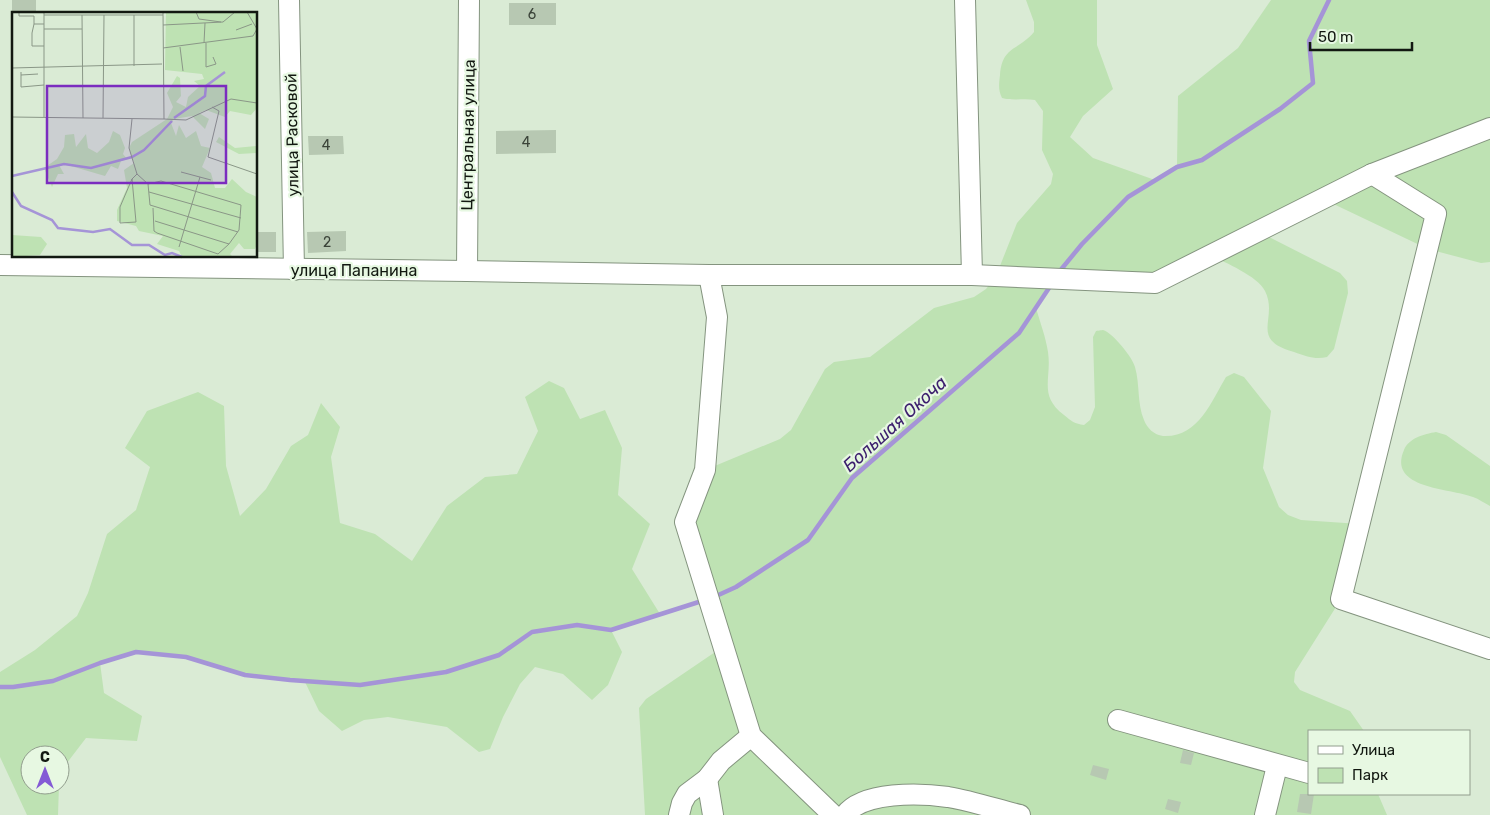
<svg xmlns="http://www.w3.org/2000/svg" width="1490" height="815" font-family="Rubik,sans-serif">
  <rect width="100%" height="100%" fill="#daebd5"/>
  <!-- green -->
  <g fill="#bee2b3">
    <path d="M1026 0H1097V45L1113 89 1083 116 1070 137 1093 158 1155 180 1177 166 1178 96 1238 48 1271 0H1490V262L1481 263 1428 249 1323 199 1259 232 1340 273 1347 281 1348 293 1334 349 1327 357C1315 360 1306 356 1294 352 1248 339 1279 319 1265 291 1258 276 1225 263 1211 255L1155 283 1054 279 1036 308C1040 322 1046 338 1048 352 1052 379 1038 395 1064 415 1071 421 1075 424 1084 425L1090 420 1095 407 1093 337 1096 331C1096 331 1103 330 1103 330 1113 333 1133 358 1135 367 1140 384 1137 404 1144 420 1147 428 1154 435 1163 436 1198 438 1211 402 1226 377L1234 373 1244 377 1271 411 1263 468 1279 507 1288 515 1301 520 1360 524 1341 599 1295 672 1294 682 1300 690 1350 711 1364 731H1309V794H1378L1387 815H645L639 708 646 699 724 646 685 522 705 470 780 439 791 430 825 369 834 362 870 357 934 308 974 297 986 289 996 276 1017 223 1051 184 1053 174 1042 150 1043 111 1035 100C1024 98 1013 101 1002 98 998 90 999 84 1000 75 1002 46 1018 51 1034 32V22Z"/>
    <polygon points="549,381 564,388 580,419 605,410 622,448 618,495 650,524 632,569 660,614 611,630 622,652 608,685 592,700 563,674 535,667 520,684 503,717 490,749 479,752 447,727 388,717 364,720 342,731 319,711 305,682 245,675 186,657 136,652 100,663 104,693 142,716 137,741 86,738 60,772 60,755 30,755 30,785 59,785 58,815 27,815 0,757 0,672 35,650 77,616 88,593 107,534 136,510 150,467 125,448 147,411 198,392 224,406 226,466 240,516 266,489 291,446 308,435 321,403 340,427 331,457 340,523 375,534 412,561 447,506 485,477 517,474 538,431 525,397"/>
    <path d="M1436 432 1446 435 1490 466V506C1484 503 1479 499 1473 497 1450 488 1387 489 1404 450 1409 438 1424 434 1436 432Z"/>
  </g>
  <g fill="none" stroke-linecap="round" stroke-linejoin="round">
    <!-- stream -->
    <g stroke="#a594d7" stroke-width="4.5">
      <polyline points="1059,272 1082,244 1128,197 1177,167 1202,160 1280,109 1313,83 1309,41 1329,0"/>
      <polyline points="714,597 736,587 808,540 852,478 1019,333 1051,285"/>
      <polyline points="0,687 13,687 53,681 100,663 136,652 186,657 245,675 290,680 360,685 446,672 499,655 532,632 577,625 611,630 705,600"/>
    </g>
  </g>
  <!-- building -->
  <g fill="#b7c8b2">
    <rect x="12" y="0" width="24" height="14"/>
    <rect x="509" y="3" width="47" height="22"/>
    <polygon points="556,130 556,153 496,154 496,131"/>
    <polygon points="308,136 343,136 344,154 309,155"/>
    <polygon points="346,231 346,251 308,253 307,232"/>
    <rect x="256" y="232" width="20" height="20"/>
    <polygon points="1183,750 1194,753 1191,765 1180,763"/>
    <polygon points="1093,765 1109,769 1106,780 1090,775"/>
    <polygon points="1300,794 1314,794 1311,814 1297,812"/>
    <polygon points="1168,799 1181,802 1178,813 1165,809"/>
  </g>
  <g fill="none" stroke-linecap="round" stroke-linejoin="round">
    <!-- minor casing -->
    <g stroke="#84947f" stroke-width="22">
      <g id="minor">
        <polyline points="289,0 294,270"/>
        <polyline points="1372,174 1436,214 1341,599 1490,649"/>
        <polyline points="0,265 467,271 709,275 972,275 965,0"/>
        <polyline points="467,271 469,0"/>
        <polyline points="709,275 717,317 705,470 685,522 751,736 833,815"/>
        <polyline points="972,275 1155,283 1372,174 1490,128"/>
        <polyline points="1118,720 1309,773"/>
        <polyline points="707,779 713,815"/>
        <polyline points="679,815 682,803 687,794 707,779 721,761 751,736"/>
        <path d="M845 815C863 791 920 793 948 797 972 801 996 809 1020 815"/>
        <polyline points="1265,815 1277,766"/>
      </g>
    </g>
    <!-- minor -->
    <use href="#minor" stroke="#fff" stroke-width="20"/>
  </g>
  <g text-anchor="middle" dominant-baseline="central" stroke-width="4.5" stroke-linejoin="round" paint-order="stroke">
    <!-- number labels -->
    <g font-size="14" fill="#3b4439">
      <text x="532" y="14">6</text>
      <text x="526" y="142">4</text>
      <text x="326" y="145">4</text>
      <text x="327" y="242">2</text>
    </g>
    <!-- street labels -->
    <g font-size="16" fill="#121811" stroke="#e7f8e2">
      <text transform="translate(292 135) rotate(-91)">улица Расковой</text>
      <text transform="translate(468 135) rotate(-89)">Центральная улица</text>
      <text x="354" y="270">улица Папанина</text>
    </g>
    <!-- water labels -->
    <g font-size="18" font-style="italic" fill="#3d206e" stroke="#e7f8e2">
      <text transform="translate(895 424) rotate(-42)">Большая Окоча</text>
    </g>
  </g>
  <!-- overview -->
  <g transform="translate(12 12)">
    <rect width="245" height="245" fill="#daebd5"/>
    <path d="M154 0H245V96L239 103 218 99 213 105 194 98 187 101 197 107 193 117 180 104 162 107 159 111 164 124 167 113 174 126 184 119 189 134 198 136 190 155 199 161 203 176H213L220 167 234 180 245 185V232L243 237H232L227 231 218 242 221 245H170L167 239 145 232 151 224 127 219 124 214 105 209V198L115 176 112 158 122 151 117 136 120 130 155 107 161 95 155 81 165 64 168 66 169 84 164 90 174 95 176 85 188 74 182 69 192 67 190 62 153 58ZM101 119 108 123 113 136 111 142 115 147 109 149 106 157 99 154 93 164 52 152 47 153 52 162H46L40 175 32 156 45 147 52 135 53 123 62 122 64 135 74 122 76 136 85 141 97 130ZM207 125 223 136 245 134V141L227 142 204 130ZM0 223 29 225 35 232 28 243 0 245Z" fill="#bee2b3"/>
    <path fill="none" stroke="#a594d7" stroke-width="2.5" d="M162 106 193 84 194 74 213 60M0 164 52 152 79 156 120 145 132 138 160 109M0 180 9 194 40 208 46 216 81 220 98 217 120 233H137L153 243 160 241 170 245"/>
    <path fill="none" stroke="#8a9787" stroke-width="1" d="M7 0V4H22V12M32 0V105M184 0 187 7 209 10M32 3H151M70 3 71 106M32 12H22L20 21V34H32M151 13 211 10 223 0M32 17H70M224 18 240 12M192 31 193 11M194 31V55L204 52 201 45M168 35 171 59M151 36 241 24 245 17 235 0M122 54V3M0 56 150 52M9 60V75L32 73M9 63 26 62M200 95 207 99 196 145 245 162M0 105 152 107 151 0M91 106 92 3M120 107 117 136 125 162 136 172 138 193 226 220M152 107 174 108 219 87 245 91M169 160 199 168M120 167 108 195V211L124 210 120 167 125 162M136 172 149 169 229 193 227 218 217 232 143 209M137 180 229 206M141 196 142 219 145 221 206 242 217 232M167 235 188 165"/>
    <path fill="#7b2cbf" fill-opacity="0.15" stroke="#7b2cbf" stroke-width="2.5" d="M35 74H214V171H35Z"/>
    <rect width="245" height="245" fill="none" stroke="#121811" stroke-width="2.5"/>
  </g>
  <!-- legend -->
  <rect x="1308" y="730" width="162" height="65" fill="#e7f8e2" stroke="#929e8e"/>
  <rect x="1318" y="746" width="25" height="8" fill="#ffffff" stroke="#929e8e"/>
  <text x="1352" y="755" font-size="15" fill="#121811">Улица</text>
  <rect x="1318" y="768" width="25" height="15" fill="#bee2b3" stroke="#929e8e"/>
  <text x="1352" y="780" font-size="15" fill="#121811">Парк</text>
  <!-- north arrow -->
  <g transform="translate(45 770)"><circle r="24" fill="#e7f8e2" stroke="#929e8e"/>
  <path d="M0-4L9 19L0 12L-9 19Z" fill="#845bd5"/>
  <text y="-8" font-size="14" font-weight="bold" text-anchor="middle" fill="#121811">С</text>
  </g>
  <!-- scale -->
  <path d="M1310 42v8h102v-8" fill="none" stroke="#121811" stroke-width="2.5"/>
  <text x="1318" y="42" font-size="15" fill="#121811" stroke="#e7f8e2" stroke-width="4" paint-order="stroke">50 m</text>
</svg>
